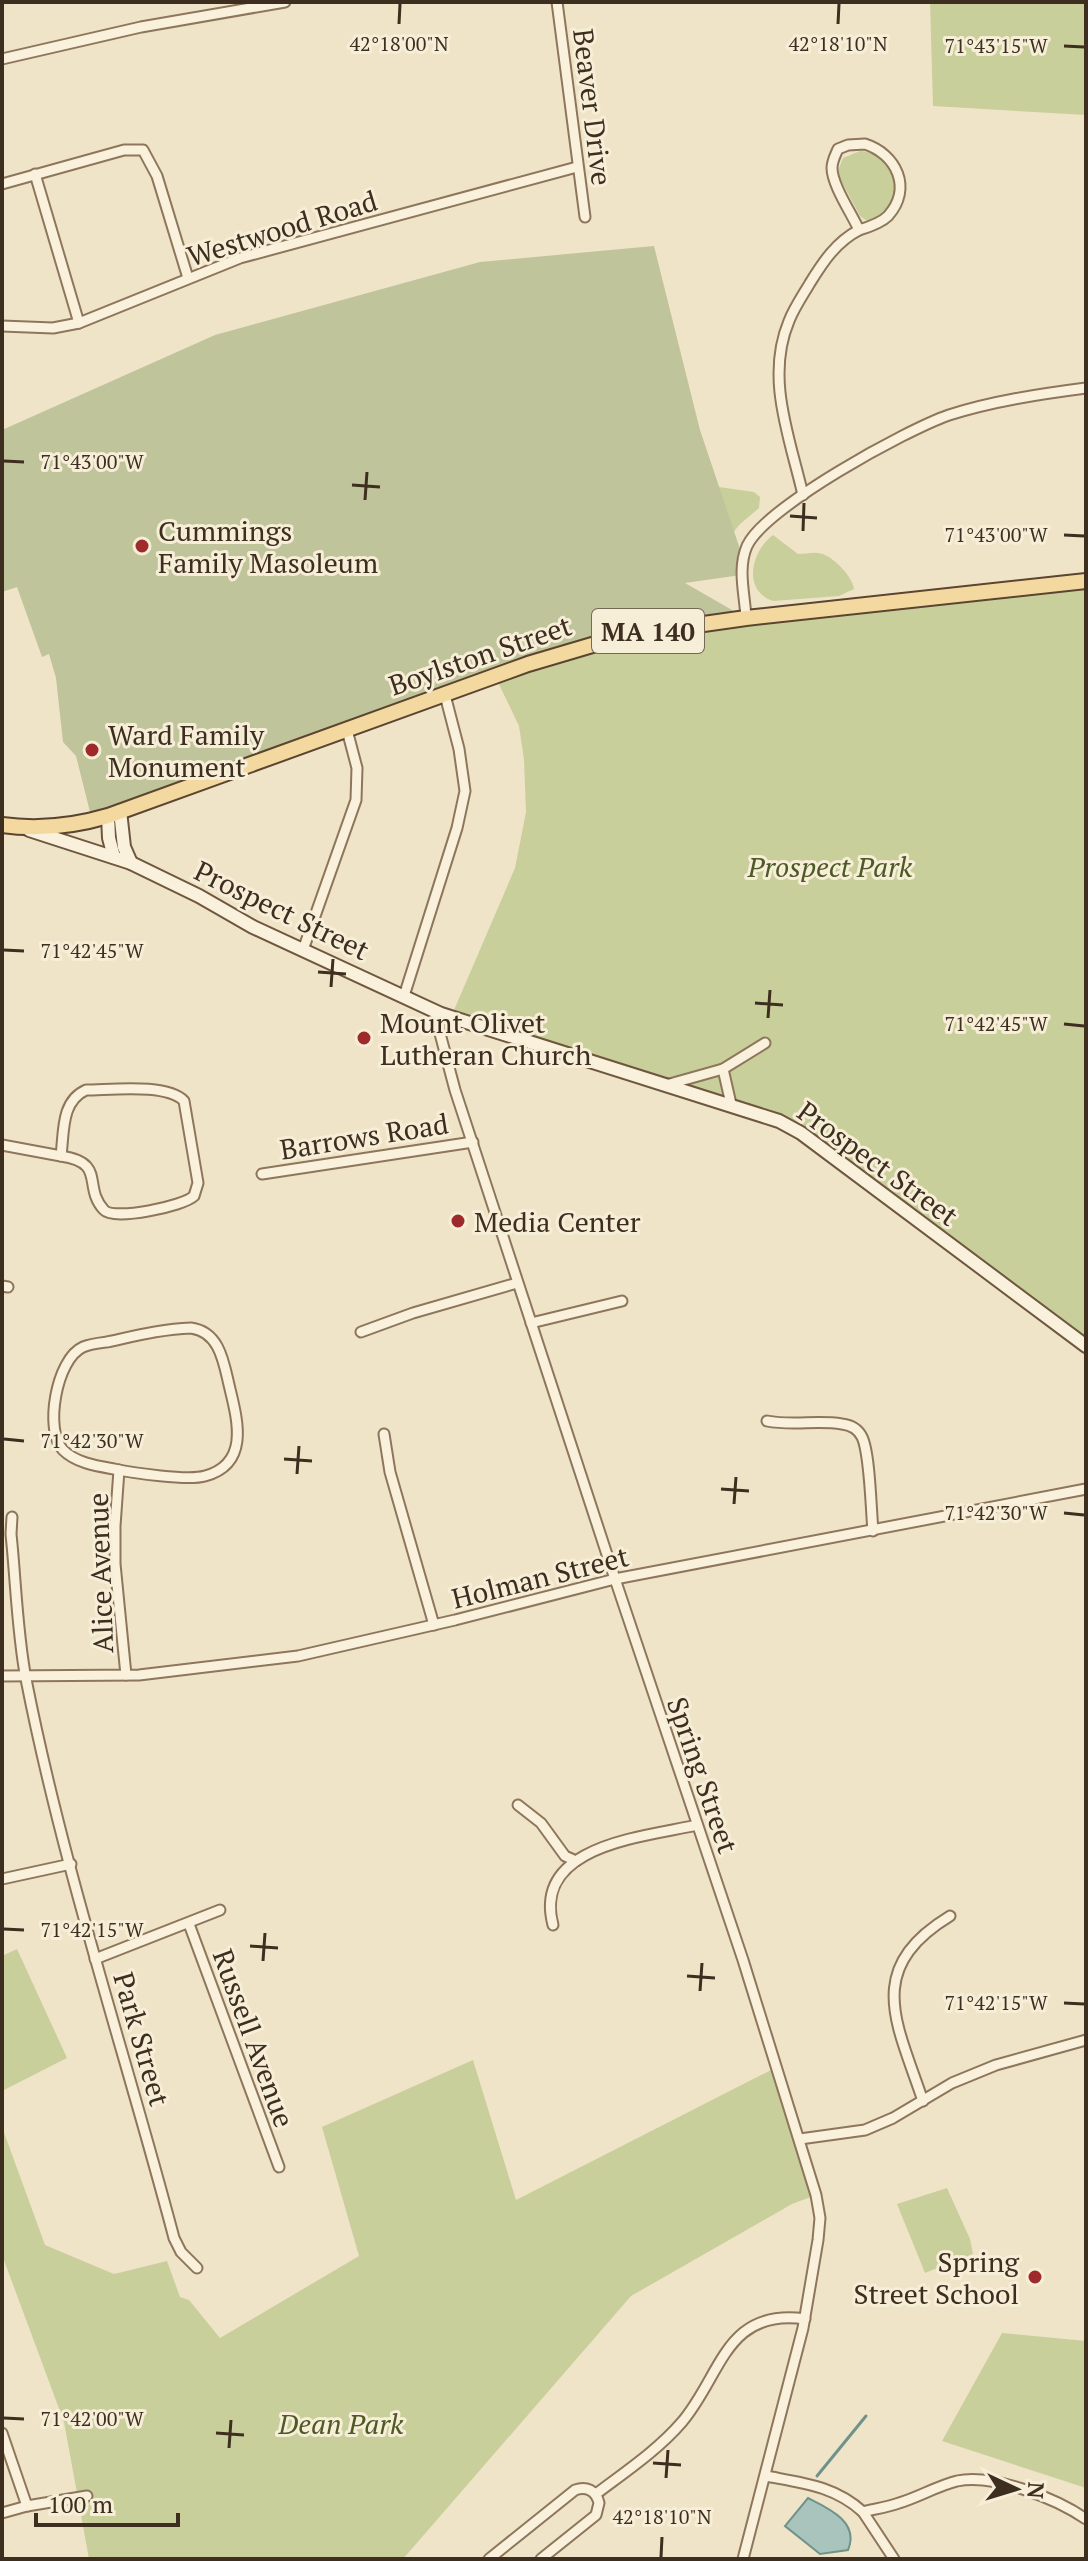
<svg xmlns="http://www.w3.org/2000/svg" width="1088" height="2561" font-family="'PT Serif',serif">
  <rect width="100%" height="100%" fill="#f0e4c8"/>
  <!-- green -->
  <g fill="#c9cf9b">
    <polygon points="930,2 1086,2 1086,115 933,106"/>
    <path d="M860 151C901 153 908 211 867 221L860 216 837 173 843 158Z"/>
    <polygon points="712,486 754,492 760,497 759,508 739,525 731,536"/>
    <path d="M773 535 798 554C805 554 812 552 818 553 832 554 853 577 854 589L839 596 773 601C742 591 751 551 773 535Z"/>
    <polygon points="1086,581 1086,1346 801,1133 451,1017 515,868 526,812 524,760 519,726 495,676 591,644"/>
    <polygon points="17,1949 67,2058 2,2091 2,1956"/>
    <polygon points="473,2060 516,2200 777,2067 816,2195 792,2204 631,2296 403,2559 89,2559 64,2422 2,2255 2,2127 45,2245 114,2274 167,2261 180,2297 189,2300 220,2338 359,2256 322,2127"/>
    <polygon points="947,2188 970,2239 973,2254 925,2273 897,2204"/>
    <polygon points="1002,2333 1086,2341 1086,2488 942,2441"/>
  </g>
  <!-- cemetery -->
  <polygon fill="#bfc49a" points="654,246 700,430 743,558 741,575 685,583 746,618 626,635 92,820 76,756 63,742 56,678 49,654 42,657 17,587 2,592 2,430 215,335 480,262"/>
  <!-- water -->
  <path fill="#a9c4bc" stroke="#6f938a" stroke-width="2" d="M808 2498C828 2508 860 2522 848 2550L820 2554 785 2526Z"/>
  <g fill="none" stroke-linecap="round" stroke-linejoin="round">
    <!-- stream -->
    <polyline stroke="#6f938a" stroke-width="3" points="817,2476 866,2416"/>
    <!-- street casing -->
    <g stroke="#8d765c" stroke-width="13">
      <g id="street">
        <polyline points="557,2 585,217"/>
        <polyline points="2,59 141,27 285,2"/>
        <path d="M865 144C896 154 913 188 888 216 881 223 869 227 859 230 852 214 832 185 832 168 832 161 835 156 838 149L848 145Z"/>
        <polyline points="35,174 79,323"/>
        <polyline points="2,184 124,150 143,150 157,176 188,278"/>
        <polyline points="2,326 53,328 79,323 240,258 577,167"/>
        <path d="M803 495C790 438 765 378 789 321 794 308 803 295 810 283 823 262 836 242 859 230"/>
        <path d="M746 618C745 595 737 569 747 546 765 507 906 430 949 415 993 401 1040 394 1086 388"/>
        <polyline points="303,950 356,800 357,768 347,730"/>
        <polyline points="404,996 457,828 465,791 459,749 445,695"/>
        <polyline points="441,1014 438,1026 455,1090 615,1579 743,1960 816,2195 820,2218 818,2240 803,2328 743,2559"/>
        <polyline points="723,1069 731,1104"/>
        <polyline points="666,1085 723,1069 765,1043"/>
        <path d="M86 1090C110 1090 167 1083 184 1101L198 1183 194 1196C184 1206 114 1221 104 1210 82 1186 107 1163 61 1156 64 1132 61 1101 86 1090Z"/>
        <polyline points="2,1145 61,1156"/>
        <polyline points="262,1174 473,1142"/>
        <polyline points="2,1286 8,1287"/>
        <polyline points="531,1323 622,1301"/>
        <path d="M191 1328C221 1332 224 1365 230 1389 238 1422 249 1464 205 1476 188 1481 133 1473 114 1469 97 1466 76 1463 63 1450 44 1431 56 1359 83 1347 90 1344 99 1343 107 1342 135 1336 162 1329 191 1328Z"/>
        <polyline points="361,1332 413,1313 517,1283"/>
        <path d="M767 1421C792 1426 817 1420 842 1424 851 1425 858 1429 862 1437 870 1453 871 1510 873 1531"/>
        <polyline points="384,1434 390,1472 434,1625"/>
        <polyline points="119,1470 115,1526 115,1564 126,1675"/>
        <path d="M12 1517 11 1534C16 1582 17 1632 26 1679 63 1868 125 2052 174 2238L181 2252 197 2268"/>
        <polyline points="2,1676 139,1675 298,1656 455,1620 615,1579 1086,1489"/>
        <polyline points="518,1805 541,1823 565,1856 576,1861"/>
        <polyline points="2,1879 71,1864"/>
        <polyline points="189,1924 279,2167"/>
        <path d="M553 1925C532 1845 644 1837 697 1825"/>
        <polyline points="95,1959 220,1910"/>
        <path d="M923 2101C897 2023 863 1969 950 1916"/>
        <polyline points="800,2139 865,2130 893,2118 952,2083 996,2065 1086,2040"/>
        <polyline points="2,2433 27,2506"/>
        <path d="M766 2476C803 2483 835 2486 863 2512 875 2509 888 2507 899 2503 919 2497 937 2486 957 2481 993 2473 1057 2499 1086 2519"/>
        <path d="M596 2494C625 2472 658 2450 682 2422 722 2375 725 2308 805 2319"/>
        <polyline points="863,2512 894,2559"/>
        <polyline points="2,2513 27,2506 87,2496"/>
        <path d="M489 2559 575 2490C586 2486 596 2490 599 2503L596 2515 541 2559"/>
      </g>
    </g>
    <!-- secondary casing -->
    <g stroke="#6f573f" stroke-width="16">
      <g id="secondary">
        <polyline points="120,811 124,847 131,863"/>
        <polyline points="108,816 109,838 114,857"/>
        <polyline points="29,830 131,863 199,896 253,927 441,1014 779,1121 801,1133 1086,1346"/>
      </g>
    </g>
    <!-- primary casing -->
    <g stroke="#5b4430" stroke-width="18">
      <path id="primary" d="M2 825C38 830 74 826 108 816L528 664 626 635 746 618 1086 581"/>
    </g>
    <!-- street -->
    <use href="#street" stroke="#faf1dc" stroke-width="9"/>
    <!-- secondary -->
    <use href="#secondary" stroke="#faf1dc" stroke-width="12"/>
    <!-- primary -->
    <use href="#primary" stroke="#f3d9a0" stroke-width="14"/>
  </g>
  <!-- ticks -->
  <path fill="none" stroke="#3d2e20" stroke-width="3" d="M399 24 400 4M838 24 839 4M1064 46 1084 47M4 461 24 462M352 485 380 487M365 500 367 472M790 516 817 518M803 531 804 503M1064 535 1084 536M4 950 24 951M318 972 346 974M331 987 333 959M755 1003 783 1005M768 1018 770 990M1064 1024 1084 1026M4 1439 24 1441M284 1459 312 1461M297 1474 299 1446M721 1489 749 1491M734 1504 736 1477M1064 1513 1084 1515M4 1929 24 1930M250 1946 278 1948M263 1961 265 1933M687 1976 715 1978M700 1991 702 1963M1064 2003 1084 2004M4 2418 24 2419M216 2433 244 2435M229 2448 231 2420M653 2463 681 2465M666 2478 668 2450M661 2557 662 2537"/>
  <!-- markers -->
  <g fill="#9e2a2b" stroke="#f7eed8" stroke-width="3">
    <circle cx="142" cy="546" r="8"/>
    <circle cx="92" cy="750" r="8"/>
    <circle cx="364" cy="1038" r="8"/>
    <circle cx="458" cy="1221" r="8"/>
    <circle cx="1035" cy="2277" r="8"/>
  </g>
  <g text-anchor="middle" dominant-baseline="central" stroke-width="6" stroke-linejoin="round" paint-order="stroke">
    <!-- shield labels -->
    <rect fill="#f7eed8" stroke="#756857" stroke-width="2" x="592" y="609" width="112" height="44" rx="6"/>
    <g font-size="26" font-weight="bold" fill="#3d2e20">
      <text x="648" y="631">MA 140</text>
    </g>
    <!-- street labels -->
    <g font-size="28" fill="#3d2e20" stroke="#f7eed8">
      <text transform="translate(593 107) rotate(83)">Beaver Drive</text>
      <text transform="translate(282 228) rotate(-17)">Westwood Road</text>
      <text transform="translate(480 655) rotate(-19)">Boylston Street</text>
      <text transform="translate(282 910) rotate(26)">Prospect Street</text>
      <text transform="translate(364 1136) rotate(-9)">Barrows Road</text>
      <text transform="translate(878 1163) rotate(36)">Prospect Street</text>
      <text transform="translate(100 1573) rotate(-92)">Alice Avenue</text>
      <text transform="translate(540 1577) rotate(-14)">Holman Street</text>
      <text transform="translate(703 1775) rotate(71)">Spring Street</text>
      <text transform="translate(254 2038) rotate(70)">Russell Avenue</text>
      <text transform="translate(142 2039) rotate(74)">Park Street</text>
    </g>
    <!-- poi labels -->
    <g font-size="28" fill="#3d2e20" stroke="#f7eed8" text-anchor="start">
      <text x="158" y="530">Cummings<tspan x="158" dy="32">Family Masoleum</tspan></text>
      <text x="108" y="734">Ward Family<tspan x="108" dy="32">Monument</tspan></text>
      <text x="380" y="1022">Mount Olivet<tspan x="380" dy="32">Lutheran Church</tspan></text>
      <text x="474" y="1221">Media Center</text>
      <text x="1019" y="2261" text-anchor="end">Spring<tspan x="1019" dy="32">Street School</tspan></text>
    </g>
    <!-- park labels -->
    <g font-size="28" font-style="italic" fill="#4d5a26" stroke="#f7eed8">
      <text x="830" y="866">Prospect Park</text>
      <text x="341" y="2423">Dean Park</text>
    </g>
  </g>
  <g font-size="20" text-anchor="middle" fill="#3d2e20" stroke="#f7eed8" stroke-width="6" stroke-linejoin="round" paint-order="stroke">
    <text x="399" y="51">42°18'00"N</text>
    <text x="838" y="51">42°18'10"N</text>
    <text x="996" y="53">71°43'15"W</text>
    <text x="92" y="469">71°43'00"W</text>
    <text x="996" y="542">71°43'00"W</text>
    <text x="92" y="958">71°42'45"W</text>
    <text x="996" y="1031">71°42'45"W</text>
    <text x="92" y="1448">71°42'30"W</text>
    <text x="996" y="1520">71°42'30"W</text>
    <text x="92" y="1937">71°42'15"W</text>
    <text x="996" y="2010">71°42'15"W</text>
    <text x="92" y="2426">71°42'00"W</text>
    <text x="662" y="2524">42°18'10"N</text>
  </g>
  <!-- border -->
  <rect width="1088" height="2561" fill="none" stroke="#3d2e20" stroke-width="8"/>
  <!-- north arrow -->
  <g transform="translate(1016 2489) rotate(94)" stroke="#f7eed8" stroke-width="6" paint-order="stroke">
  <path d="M0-6L14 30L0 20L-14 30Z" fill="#3d2e20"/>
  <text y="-12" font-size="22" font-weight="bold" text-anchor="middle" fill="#3d2e20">N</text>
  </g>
  <!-- scale -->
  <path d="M36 2513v12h142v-12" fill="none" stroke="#3d2e20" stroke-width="4"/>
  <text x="48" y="2513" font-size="24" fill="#3d2e20" stroke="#f7eed8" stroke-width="6" paint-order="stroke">100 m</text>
</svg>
